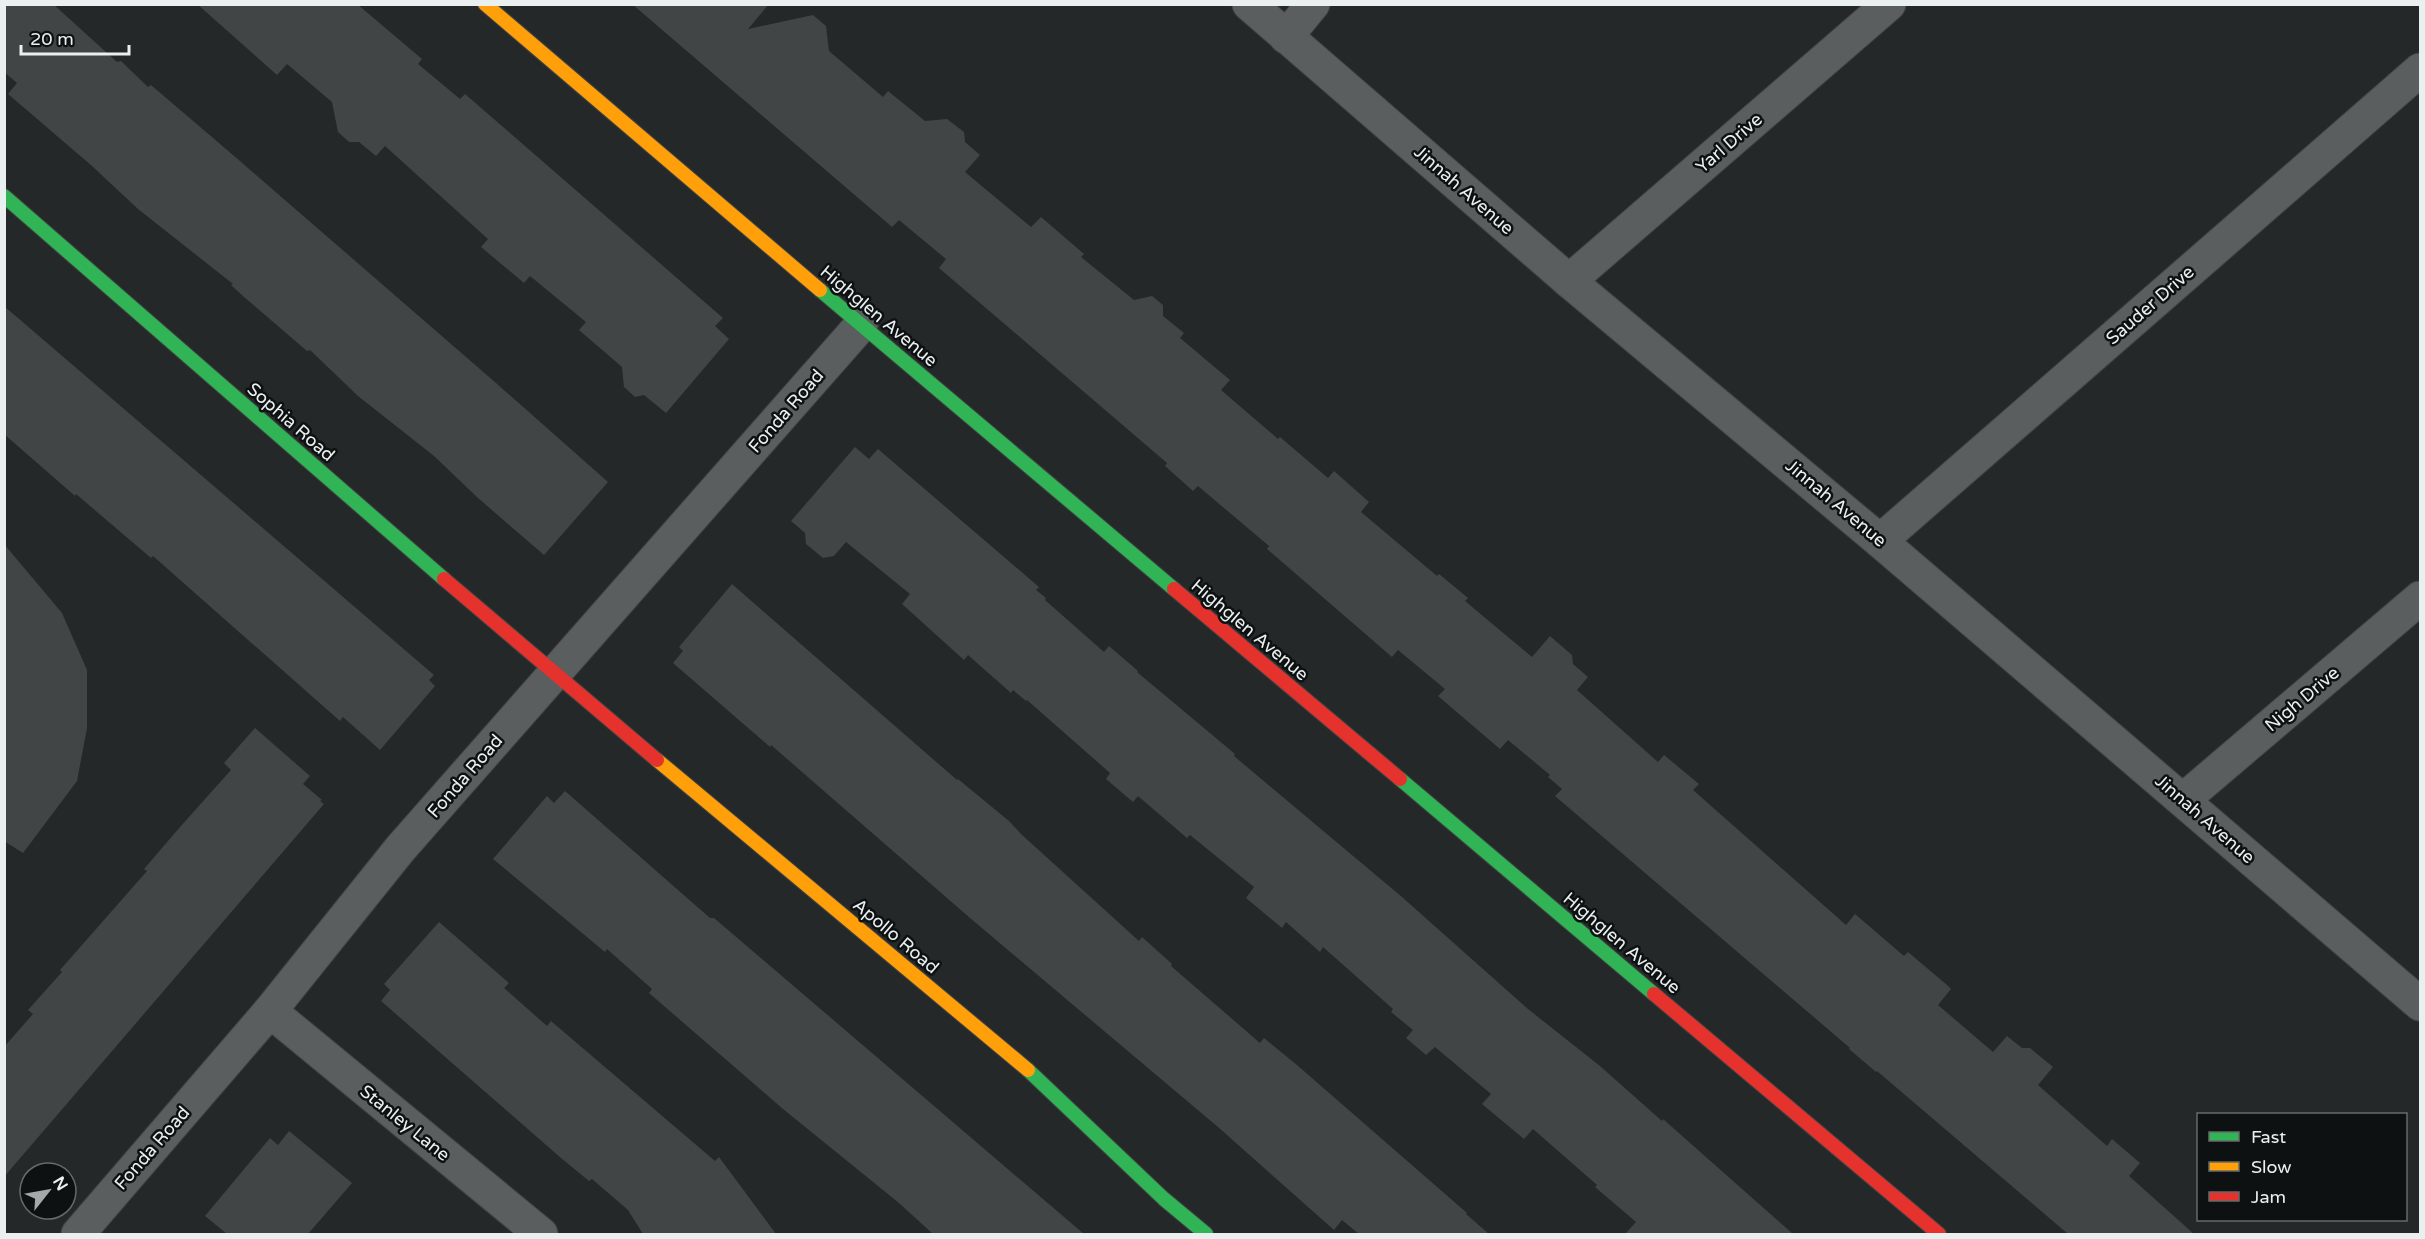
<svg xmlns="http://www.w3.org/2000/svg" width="2425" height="1239" font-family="'Varela Round',sans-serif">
  <rect width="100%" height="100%" fill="#242829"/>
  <!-- building -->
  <g fill="#414545">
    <polygon points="4,4 53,4 117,62 121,61 148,87 151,85 240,161 496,383 608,482 544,555 478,498 434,456 358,396 310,350 307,351 244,297 231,285 233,284 138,209 92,166 8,94 17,83 4,72"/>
    <polygon points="197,4 357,4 422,59 418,64 460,99 465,94 723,318 715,326 729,339 666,413 644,395 635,397 624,387 622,367 579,330 586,322 530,276 524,283 481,247 488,239 385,146 376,156 359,142 349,142 338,132 332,102 287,64 277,75"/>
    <polygon points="632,4 769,4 748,29 813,15 826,26 829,51 883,97 888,91 925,121 947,119 964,132 965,142 980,155 965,172 1031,227 1041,217 1084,254 1081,257 1134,300 1152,296 1163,305 1163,316 1184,333 1180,338 1230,380 1221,390 1278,439 1280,437 1328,478 1334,471 1369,502 1361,512 1437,576 1439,574 1468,598 1465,601 1532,657 1550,636 1572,655 1573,664 1588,677 1577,690 1658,762 1664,755 1699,784 1693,790 1846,925 1855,914 1904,956 1908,952 1947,985 1951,989 1938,1005 1993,1052 2007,1036 2022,1048 2030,1048 2053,1067 2038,1085 2107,1146 2112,1139 2140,1163 2129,1176 2194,1234 2068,1234 1877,1071 1876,1072 1849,1049 1850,1048 1555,796 1562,789 1548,777 1550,775 1508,740 1500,749 1438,696 1445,689 1398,650 1392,657 1267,549 1269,546 1198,486 1193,491 1165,466 1167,463 939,268 946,259 899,220 892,227"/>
    <polygon points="4,306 434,675 429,680 435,686 380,750 343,717 340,721 153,556 151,558 76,494 75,496 4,434"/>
    <polygon points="855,447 869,459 878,449 1039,587 1036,590 1046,598 1045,600 1104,652 1109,646 1138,671 1137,672 1235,754 1234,756 1402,897 1528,1009 1600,1066 1662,1121 1663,1119 1793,1234 1625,1234 1636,1222 1595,1187 1597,1185 1533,1129 1524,1139 1482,1104 1491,1094 1435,1047 1426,1055 1406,1038 1413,1030 1391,1012 1393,1009 1323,947 1320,952 1286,922 1282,928 1246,898 1254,887 1190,835 1187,838 1138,796 1133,802 1106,779 1110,773 1027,700 1026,701 1013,690 1011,693 968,655 964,660 902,604 910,594 846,542 834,556 823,558 806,544 805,533 791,521"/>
    <polygon points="4,544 62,613 87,670 87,728 77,781 23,853 4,841"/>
    <polygon points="732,584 957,780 958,779 1009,821 1021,834 1139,941 1142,937 1172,964 1171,966 1260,1043 1264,1038 1297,1065 1467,1213 1466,1214 1489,1234 1359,1234 1342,1220 1334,1230 1218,1127 970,918 771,745 770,747 673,663 683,651 679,647"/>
    <polygon points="255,728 310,776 303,784 322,800 320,801 324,804 4,1177 4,1047 33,1014 28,1010 62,972 60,970 147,871 144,869 180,827 231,770 224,763"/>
    <polygon points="565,791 710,918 714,918 1084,1234 933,1234 899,1203 783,1109 649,993 652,989 607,949 605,952 493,859 547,796 554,803"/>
    <polygon points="439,922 509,983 504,988 547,1026 551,1021 715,1161 719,1157 776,1234 643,1234 628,1210 592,1179 589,1181 561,1158 381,1001 390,990 384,984"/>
    <polygon points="289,1131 352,1183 308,1234 227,1234 205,1216 270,1138 278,1145"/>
  </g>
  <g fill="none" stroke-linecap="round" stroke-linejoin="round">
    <!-- street casing -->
    <g stroke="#414344" stroke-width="35">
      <g id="street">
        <polyline points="1249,4 1569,281 1880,541 2420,1004"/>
        <polyline points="1286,37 1313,4"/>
        <polyline points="1569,281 1889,4"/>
        <polyline points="1880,541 2420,70"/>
        <polyline points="2183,800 2420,598"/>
        <polyline points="270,1011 541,1234"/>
        <polyline points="78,1234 270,1011 400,849 861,325"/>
      </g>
    </g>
    <!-- fast casing -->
    <g stroke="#414344" stroke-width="16">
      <g id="fast">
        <polyline points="4,196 444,579"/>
        <polyline points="820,290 1174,589"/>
        <polyline points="1400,779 1654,994"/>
        <polyline points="1028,1070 1164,1199 1206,1234"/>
      </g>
    </g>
    <!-- slow casing -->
    <g stroke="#414344" stroke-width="16">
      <g id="slow">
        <polyline points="485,4 820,290"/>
        <polyline points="657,760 1028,1070"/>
      </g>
    </g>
    <!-- jam casing -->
    <g stroke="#414344" stroke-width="16">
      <g id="jam">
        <polyline points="444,579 657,760"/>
        <polyline points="1174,589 1400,779"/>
        <polyline points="1654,994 1939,1234"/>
      </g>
    </g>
    <!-- street -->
    <use href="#street" stroke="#5b5e5e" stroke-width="33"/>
    <!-- fast -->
    <use href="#fast" stroke="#30b455" stroke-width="14"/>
    <!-- slow -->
    <use href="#slow" stroke="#ff9f0a" stroke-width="14"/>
    <!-- jam -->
    <use href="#jam" stroke="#e5322d" stroke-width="14"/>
  </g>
  <g text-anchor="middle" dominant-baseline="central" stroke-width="5" stroke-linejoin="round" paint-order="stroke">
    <!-- street labels -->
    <g font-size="18" fill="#eaeff0" stroke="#0e1112">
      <text transform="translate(1729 143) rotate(-41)">Yarl Drive</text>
      <text transform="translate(1464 190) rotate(41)">Jinnah Avenue</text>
      <text transform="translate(2150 305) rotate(-41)">Sauder Drive</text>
      <text transform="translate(879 316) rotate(40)">Highglen Avenue</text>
      <text transform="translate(786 411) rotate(-49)">Fonda Road</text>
      <text transform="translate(291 422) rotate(41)">Sophia Road</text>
      <text transform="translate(1836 503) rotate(40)">Jinnah Avenue</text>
      <text transform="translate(1250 630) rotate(40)">Highglen Avenue</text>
      <text transform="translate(2302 699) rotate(-40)">Nigh Drive</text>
      <text transform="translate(465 776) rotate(-49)">Fonda Road</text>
      <text transform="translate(2205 819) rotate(41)">Jinnah Avenue</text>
      <text transform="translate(896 936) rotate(40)">Apollo Road</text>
      <text transform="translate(1622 943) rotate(40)">Highglen Avenue</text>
      <text transform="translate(405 1123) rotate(39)">Stanley Lane</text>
      <text transform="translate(152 1148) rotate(-49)">Fonda Road</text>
    </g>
  </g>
  <!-- border -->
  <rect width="2425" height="1239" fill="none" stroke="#eaeff0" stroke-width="12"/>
  <!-- legend -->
  <rect x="2197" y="1113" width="210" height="108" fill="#0e1112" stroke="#666a6b" stroke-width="1.5"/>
  <rect x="2209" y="1132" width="30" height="9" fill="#30b455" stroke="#666a6b" stroke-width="1.5"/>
  <text x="2251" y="1143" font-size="18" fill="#eaeff0">Fast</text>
  <rect x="2209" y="1162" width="30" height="9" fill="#ff9f0a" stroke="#666a6b" stroke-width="1.5"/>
  <text x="2251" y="1173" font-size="18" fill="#eaeff0">Slow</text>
  <rect x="2209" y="1192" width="30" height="9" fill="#e5322d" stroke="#666a6b" stroke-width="1.5"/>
  <text x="2251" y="1203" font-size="18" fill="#eaeff0">Jam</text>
  <!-- north arrow -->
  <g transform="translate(48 1191) rotate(59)"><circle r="28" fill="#0e1112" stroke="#666a6b" stroke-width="1.5"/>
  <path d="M0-4.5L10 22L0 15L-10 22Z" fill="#a5a9aa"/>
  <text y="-9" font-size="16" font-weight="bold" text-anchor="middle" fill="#eaeff0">N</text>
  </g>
  <!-- scale -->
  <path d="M21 45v9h108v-9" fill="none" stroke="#eaeff0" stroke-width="3"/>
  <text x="30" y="45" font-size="18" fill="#eaeff0" stroke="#0e1112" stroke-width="4.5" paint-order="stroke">20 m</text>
</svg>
